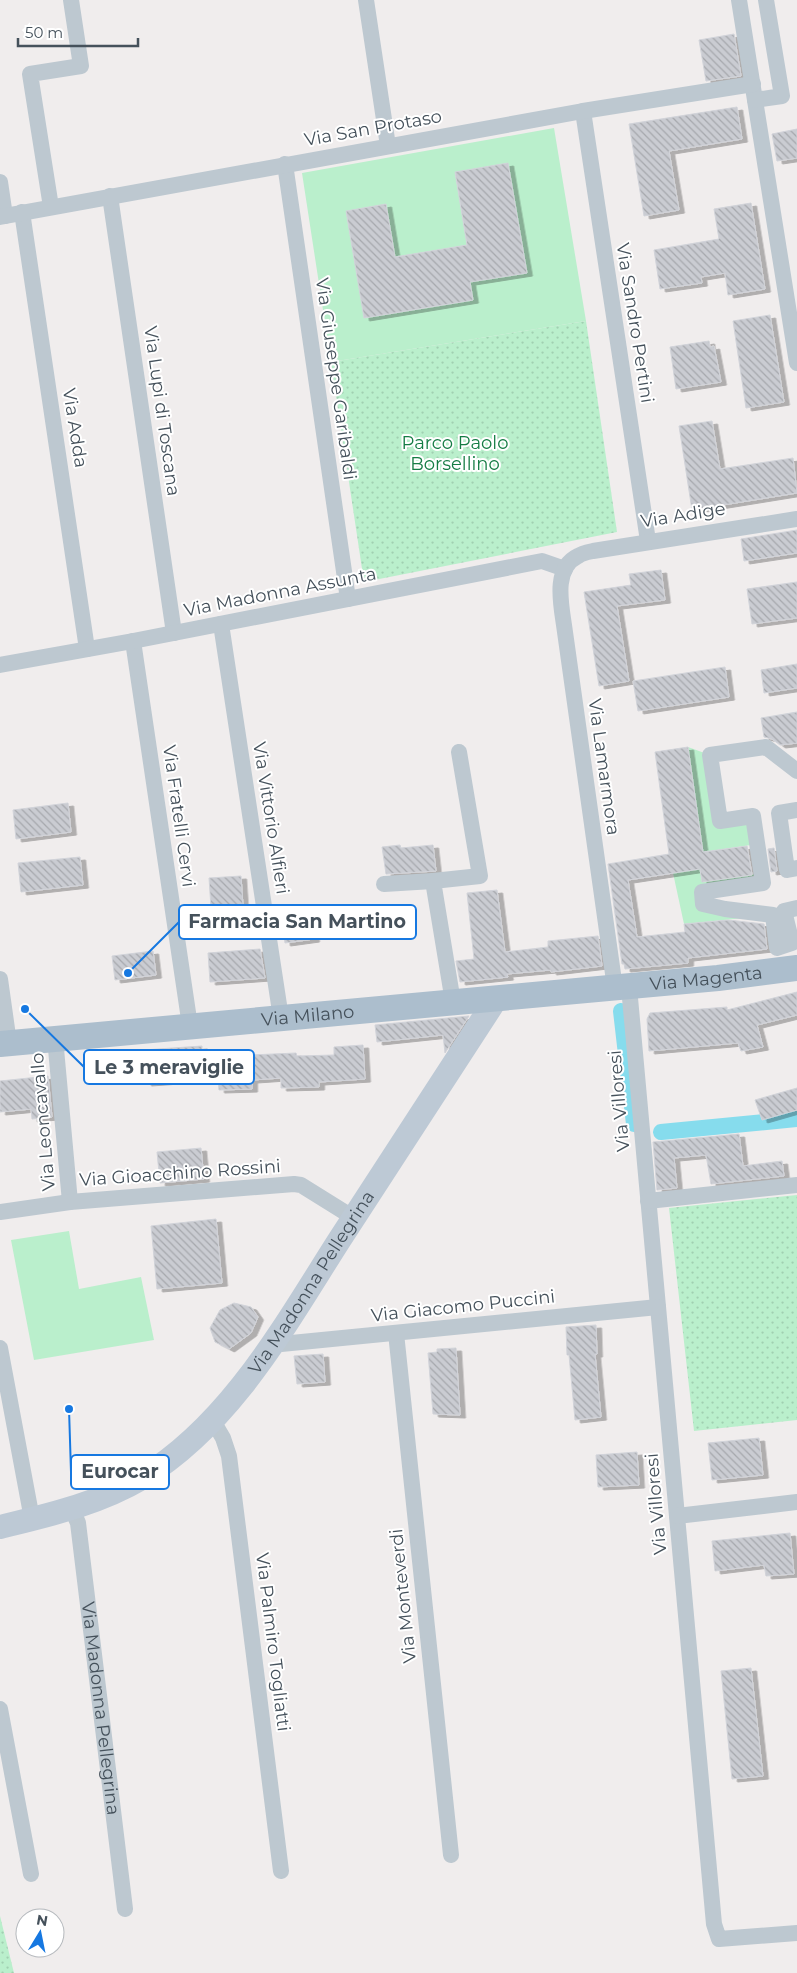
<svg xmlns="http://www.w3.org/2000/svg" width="797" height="1973" font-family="Montserrat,sans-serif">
  <defs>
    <pattern id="park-dots" width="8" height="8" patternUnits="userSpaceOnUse" patternTransform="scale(1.25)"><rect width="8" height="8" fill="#baefcc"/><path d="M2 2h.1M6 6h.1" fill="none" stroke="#a1cfb1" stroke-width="1.8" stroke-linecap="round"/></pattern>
    <pattern id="building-back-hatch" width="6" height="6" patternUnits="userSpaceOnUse" patternTransform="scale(1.25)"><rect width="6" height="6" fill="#caccd2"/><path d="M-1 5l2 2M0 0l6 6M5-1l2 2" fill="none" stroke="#a6a8ad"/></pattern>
    <filter id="shadow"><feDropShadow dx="5.5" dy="3" stdDeviation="0" flood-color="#0004"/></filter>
  </defs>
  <rect width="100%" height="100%" fill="#f0eded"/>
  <!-- green -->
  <g fill="#baefcc" fill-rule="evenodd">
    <path d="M554 128 586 321 331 362 302 173ZM508 164 527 273 470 282 473 300 364 318 346 211 386 205 395 257 467 245 455 173Z"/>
    <polygon points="688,747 710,755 720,821 753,816 758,844 703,852"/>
    <polygon points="700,869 702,882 763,873 702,892 703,904 773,915 684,924 673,873"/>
    <polygon points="69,1231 79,1289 141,1277 154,1340 34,1360 11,1240"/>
  </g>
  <!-- park -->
  <g fill="url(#park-dots)">
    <polygon points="586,321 617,532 364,582 331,362"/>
    <polygon points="797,1195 797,1420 694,1431 669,1208"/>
    <polygon points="0,1916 14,1973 0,1973"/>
  </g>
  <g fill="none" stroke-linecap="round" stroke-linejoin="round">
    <!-- canal -->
    <g stroke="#86dced" stroke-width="16">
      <polyline points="621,1011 634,1124"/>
      <polyline points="661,1132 797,1119"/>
    </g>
  </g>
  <!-- building -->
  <g fill="url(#building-back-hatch)" stroke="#d1d3d9" filter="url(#shadow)">
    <polygon points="734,34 741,76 706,81 699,40"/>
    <polygon points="737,107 742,139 669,151 679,210 644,216 629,124"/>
    <polygon points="797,129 797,158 777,161 772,134"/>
    <polygon points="508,163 527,273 470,282 473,300 364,318 346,211 386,204 395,257 467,245 455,172"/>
    <polygon points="751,203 765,289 728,295 725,273 701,277 702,283 660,289 654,250 719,239 714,209"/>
    <polygon points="770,315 784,402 746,408 733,321"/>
    <polygon points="709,341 710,347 714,346 721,382 676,389 670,347"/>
    <polygon points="712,421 720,469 793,458 797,493 692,510 679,426"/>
    <polygon points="797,530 797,553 744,561 741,539"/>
    <polygon points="661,570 665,600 617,606 629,681 599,686 584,592 631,585 629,574"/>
    <polygon points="797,582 797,618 752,624 747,589"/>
    <polygon points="797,664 797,688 764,693 761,670"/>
    <polygon points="725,667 729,697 638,711 633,681"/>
    <polygon points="797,712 797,743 780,745 772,739 764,737 761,718"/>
    <polygon points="688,747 703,852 747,846 752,875 702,882 700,869 628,880 637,937 685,932 684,924 728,920 764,924 767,949 688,958 688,963 625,969 624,964 622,964 608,864 669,854 655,752"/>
    <polygon points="68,803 71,832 16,839 13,810"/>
    <polygon points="400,845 401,848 433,845 436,871 386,874 382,847"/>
    <polygon points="774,848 777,871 771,872 768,849"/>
    <polygon points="80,857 83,885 21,892 18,863"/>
    <polygon points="241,876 243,906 211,908 209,878"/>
    <polygon points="497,890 505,952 548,947 548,941 598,936 602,966 551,972 551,970 507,974 508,977 460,982 456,961 474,959 467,893"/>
    <polygon points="311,910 314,939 285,943 281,913"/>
    <polygon points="260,949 265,978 210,982 208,953"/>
    <polygon points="153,951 156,975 115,980 112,956"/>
    <polygon points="797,992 797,1015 757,1025 763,1047 741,1051 738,1043 649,1051 647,1019 650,1013 727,1007 727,1010"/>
    <polygon points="469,1016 445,1053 443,1035 377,1042 375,1025"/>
    <polygon points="363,1045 365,1079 319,1082 319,1087 281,1088 281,1078 252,1080 252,1089 219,1090 218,1078 146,1083 143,1050 202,1046 202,1054 250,1052 250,1055 296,1053 297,1056 334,1055 334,1047"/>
    <polygon points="48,1076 52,1117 32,1119 31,1109 0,1112 0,1081"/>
    <polygon points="797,1088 797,1110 762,1120 755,1100"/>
    <polygon points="739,1134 743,1166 782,1161 784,1176 711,1184 706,1155 674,1158 677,1188 657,1190 653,1142"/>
    <polygon points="201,1148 204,1179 160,1183 157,1152"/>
    <polygon points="216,1219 222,1283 157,1289 151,1226"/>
    <polygon points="234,1303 251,1307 258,1317 251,1333 229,1349 215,1342 210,1328 220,1310"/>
    <polygon points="596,1325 597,1354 595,1354 601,1417 575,1420 569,1355 567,1355 566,1327"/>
    <polygon points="456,1348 460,1415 433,1414 428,1353 437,1352 437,1349"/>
    <polygon points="323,1354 325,1382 297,1384 294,1356"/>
    <polygon points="759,1438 763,1475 712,1480 708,1443"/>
    <polygon points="637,1452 639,1485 598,1487 596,1455"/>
    <polygon points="790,1533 794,1574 766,1576 764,1565 715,1571 712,1541"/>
    <polygon points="751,1668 763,1776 732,1779 721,1671"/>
  </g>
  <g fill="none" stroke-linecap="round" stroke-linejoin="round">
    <!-- street -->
    <g stroke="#bdc8d0" stroke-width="16">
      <polyline points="366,0 388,146"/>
      <polyline points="739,0 797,363"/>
      <polyline points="755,100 782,96 766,0"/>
      <polyline points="583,111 648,541"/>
      <polyline points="285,164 348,599"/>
      <polyline points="0,182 5,216"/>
      <polyline points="110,196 174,633"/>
      <polyline points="51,207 30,74 81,66 71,0"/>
      <polyline points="22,212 87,649"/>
      <polyline points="0,217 583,111 753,84"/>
      <polyline points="221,624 281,1018"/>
      <polyline points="133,641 190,1026"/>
      <polyline points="0,665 133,641 542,561 565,569"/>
      <polyline points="797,771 766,747 710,755 720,821 753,816 763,883 702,892 703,904 725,909 773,915 777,948 792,943 784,911 797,908"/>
      <polyline points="797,810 779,813 787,870 797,868"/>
      <polyline points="384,884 433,881"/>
      <polyline points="0,979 9,1043"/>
      <polyline points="629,987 714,1924 719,1939 797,1933"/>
      <path d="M615 988 564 625C561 604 553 568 578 556 582 553 588 552 593 551L797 519"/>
      <polyline points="453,1002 433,881 480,876 459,752"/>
      <polyline points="55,1038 70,1202"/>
      <polyline points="648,1201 797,1185"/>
      <polyline points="0,1212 70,1202 294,1184 301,1185 354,1218"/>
      <polyline points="396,1333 451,1855"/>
      <polyline points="271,1345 658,1307"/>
      <polyline points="0,1348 32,1519"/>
      <polyline points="213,1421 223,1438 229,1456 281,1871"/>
      <path id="s1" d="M72 1509 78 1523 125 1909"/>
      <polyline points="677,1516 797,1502"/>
      <polyline points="0,1709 31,1874"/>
    </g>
    <!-- secondary -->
    <path stroke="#bdc9d5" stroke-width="24" id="s2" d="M0 1527C49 1515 98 1504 142 1478 231 1424 285 1325 340 1239 392 1159 444 1079 496 999"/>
    <!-- primary -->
    <path stroke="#acbecd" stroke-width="26" id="s3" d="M0 1044 718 978 797 968"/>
  </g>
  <g text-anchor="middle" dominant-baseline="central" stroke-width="4" stroke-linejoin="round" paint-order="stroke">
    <!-- street labels -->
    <g font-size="18" fill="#45515b" stroke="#fff">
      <text transform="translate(373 128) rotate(-10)">Via San Protaso</text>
      <text transform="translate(635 323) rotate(81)">Via Sandro Pertini</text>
      <text transform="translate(336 379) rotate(82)">Via Giuseppe Garibaldi</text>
      <text transform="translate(162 411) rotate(82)">Via Lupi di Toscana</text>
      <text transform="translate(75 428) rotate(81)">Via Adda</text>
      <text transform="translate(683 515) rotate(-9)">Via Adige</text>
      <text transform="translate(280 592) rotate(-11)">Via Madonna Assunta</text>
      <text transform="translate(604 767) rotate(82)">Via Lamarmora</text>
      <text transform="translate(179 816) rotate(82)">Via Fratelli Cervi</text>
      <text transform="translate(271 818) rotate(81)">Via Vittorio Alfieri</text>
      <text stroke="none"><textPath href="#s3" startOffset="709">Via Magenta</textPath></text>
      <text stroke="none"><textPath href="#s3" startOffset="309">Via Milano</textPath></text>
      <text transform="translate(619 1101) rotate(-95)">Via Villoresi</text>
      <text transform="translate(43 1122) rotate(-95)">Via Leoncavallo</text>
      <text transform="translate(180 1173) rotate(-4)">Via Gioacchino Rossini</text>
      <text stroke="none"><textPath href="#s2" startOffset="412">Via Madonna Pellegrina</textPath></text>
      <text transform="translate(463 1306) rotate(-6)">Via Giacomo Puccini</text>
      <text transform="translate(656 1504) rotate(-95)">Via Villoresi</text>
      <text transform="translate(403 1596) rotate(-96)">Via Monteverdi</text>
      <text transform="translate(273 1642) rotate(83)">Via Palmiro Togliatti</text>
      <text stroke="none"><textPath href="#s1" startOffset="202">Via Madonna Pellegrina</textPath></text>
    </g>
    <!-- park labels -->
    <g font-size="18" fill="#157c44" stroke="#fff">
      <text x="455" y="443">Parco Paolo<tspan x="455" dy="21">Borsellino</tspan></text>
    </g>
  </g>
  <!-- callouts -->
  <path fill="none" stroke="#1678e1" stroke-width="2" d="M128 973L179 922M25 1009L84 1067M69 1409L71 1472"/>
  <g fill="#1678e1" stroke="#fff" stroke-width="2">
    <circle cx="128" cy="973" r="5"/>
    <circle cx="25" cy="1009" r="5"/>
    <circle cx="69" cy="1409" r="5"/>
  </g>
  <g fill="#fff" stroke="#1678e1" stroke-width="2">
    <rect x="179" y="905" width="237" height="34" rx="5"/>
    <rect x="84" y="1050" width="170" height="34" rx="5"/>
    <rect x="71" y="1455" width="98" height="34" rx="5"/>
  </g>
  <g font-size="19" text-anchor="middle" font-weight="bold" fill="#45515b">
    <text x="297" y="928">Farmacia San Martino</text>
    <text x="169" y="1074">Le 3 meraviglie</text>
    <text x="120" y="1478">Eurocar</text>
  </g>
  <!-- north arrow -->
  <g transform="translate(40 1933) rotate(10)"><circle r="24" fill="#ffffff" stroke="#b5b9bd"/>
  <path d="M0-4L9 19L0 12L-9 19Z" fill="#1678e1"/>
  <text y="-8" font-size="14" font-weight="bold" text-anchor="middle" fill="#45515b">N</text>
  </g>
  <!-- scale -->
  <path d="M18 38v8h120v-8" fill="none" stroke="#45515b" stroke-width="2.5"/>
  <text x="25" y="38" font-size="15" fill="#45515b" stroke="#ffffff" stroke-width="4" paint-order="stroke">50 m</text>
</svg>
